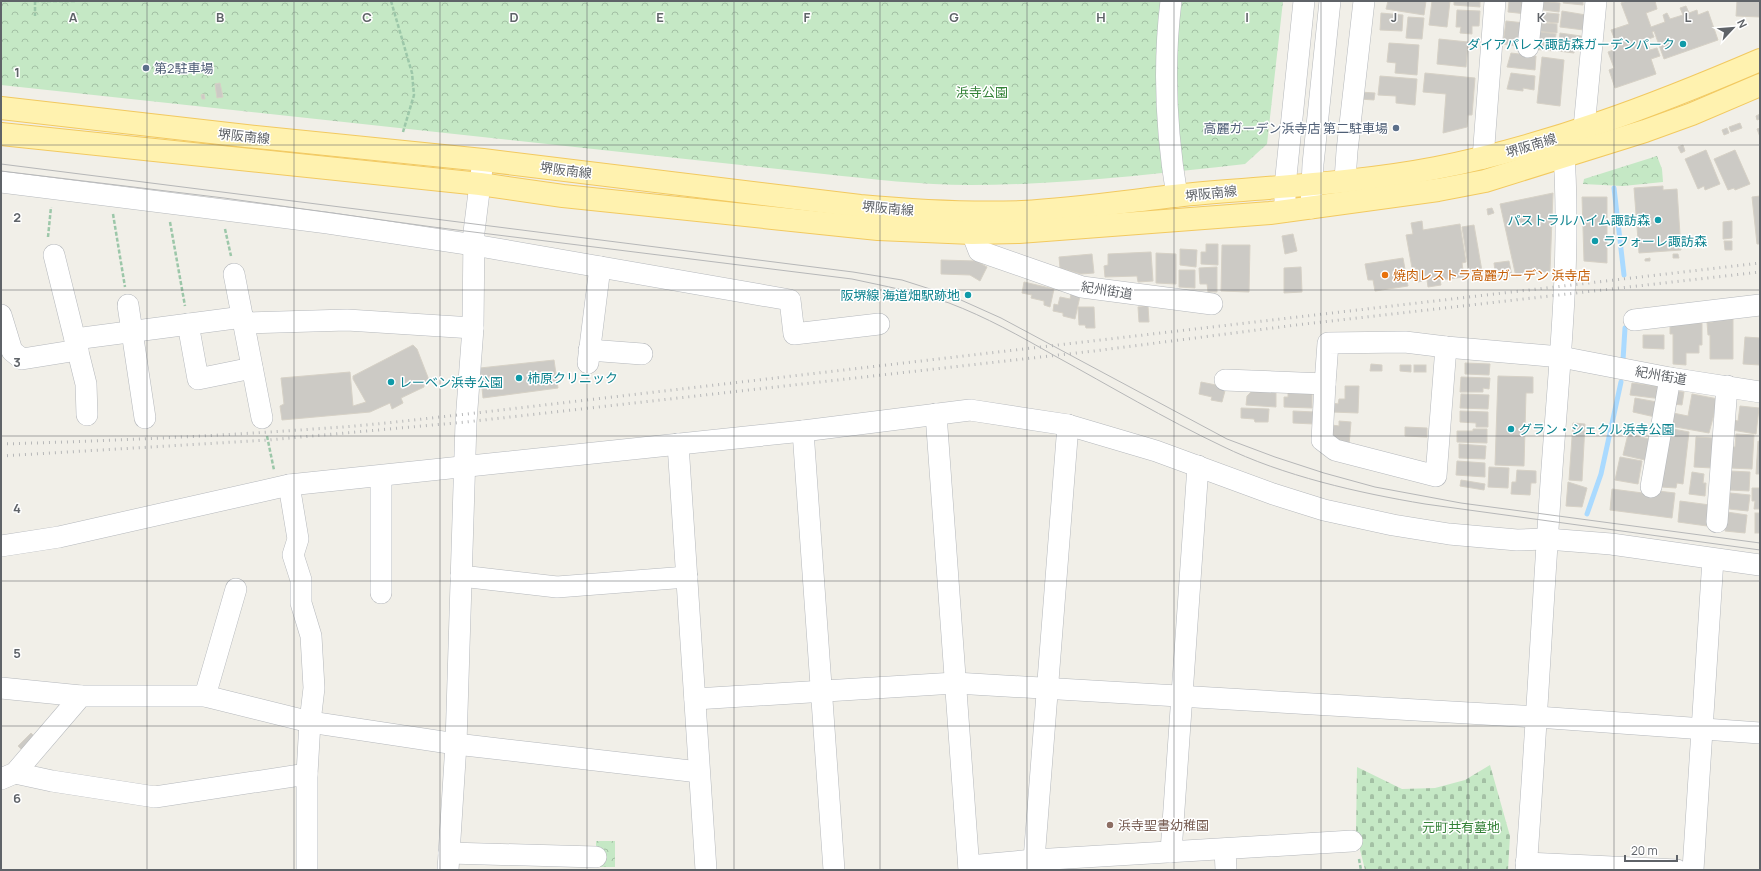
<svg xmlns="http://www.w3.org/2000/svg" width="1761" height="871" font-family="Manrope,'Noto Sans JP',sans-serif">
  <defs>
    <pattern id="cemetery-stones" width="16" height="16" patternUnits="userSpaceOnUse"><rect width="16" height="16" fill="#c5e8c5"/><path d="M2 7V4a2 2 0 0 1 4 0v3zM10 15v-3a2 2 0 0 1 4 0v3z" fill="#a3c0a4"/></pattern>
    <pattern id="park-crowns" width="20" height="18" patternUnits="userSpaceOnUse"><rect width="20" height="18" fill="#c5e8c5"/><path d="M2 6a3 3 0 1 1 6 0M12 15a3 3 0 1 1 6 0" fill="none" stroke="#a3c0a4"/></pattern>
  </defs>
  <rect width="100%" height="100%" fill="#f1efe8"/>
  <!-- cemetery -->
  <polygon fill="url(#cemetery-stones)" points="1490,765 1510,836 1508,870 1365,870 1356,833 1357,767 1402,789 1435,788 1465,780"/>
  <!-- park -->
  <g fill="url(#park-crowns)">
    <path d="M1 1H1283L1267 144 1245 164C1154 174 1062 185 970 185 921 185 872 179 824 174L1 85Z"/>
    <polygon points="1657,156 1662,169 1663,182 1623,186 1583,184 1584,179"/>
    <rect x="596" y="841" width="19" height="26"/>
  </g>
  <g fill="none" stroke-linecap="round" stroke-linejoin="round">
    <!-- stream -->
    <g stroke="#aadaff" stroke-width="5">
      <polyline points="1614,188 1624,275"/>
      <polyline points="1623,360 1625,328"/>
      <polyline points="1587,514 1601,474 1621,382"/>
    </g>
  </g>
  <!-- building -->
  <g fill="#cccac5" stroke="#d6d1c6">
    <polygon points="1388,1 1426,1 1424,15 1386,9"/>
    <polygon points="1432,1 1450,1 1447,27 1429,25"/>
    <polygon points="1454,1 1480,1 1480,7 1454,5"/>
    <polygon points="1509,1 1529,1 1527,14 1508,12"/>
    <polygon points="1537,1 1560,3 1559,12 1536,9"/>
    <polygon points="1564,1 1583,1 1583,5 1563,3"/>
    <polygon points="1627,1 1655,1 1657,9 1646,13 1651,27 1665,22 1663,15 1667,13 1670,19 1683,15 1680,8 1686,6 1689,13 1697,10 1698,15 1708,11 1718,40 1664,59 1654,31 1652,32 1654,37 1646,40 1650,50 1657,48 1660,56 1651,59 1656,74 1615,88 1609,70 1614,68 1608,52 1618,48 1611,30 1629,24 1621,3"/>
    <polygon points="1737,1 1760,1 1760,17 1736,16"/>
    <polygon points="1457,10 1480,11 1479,26 1472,26 1472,34 1460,33 1461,27 1456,27"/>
    <polygon points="1562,11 1586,15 1584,30 1560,27"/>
    <polygon points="1536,12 1559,14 1558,23 1535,21"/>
    <polygon points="1381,13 1403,15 1402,31 1380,30"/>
    <polygon points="1408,17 1424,18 1422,39 1406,38"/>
    <polygon points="1506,21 1525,23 1522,47 1503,44"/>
    <polygon points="1535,22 1557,24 1557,33 1534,31"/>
    <polygon points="1534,31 1556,34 1555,42 1532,39"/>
    <polygon points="1560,33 1581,36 1579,50 1574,49 1574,53 1558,51"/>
    <polygon points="1439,39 1468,42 1466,67 1437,64"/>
    <polygon points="1533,41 1555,43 1554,51 1532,49"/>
    <polygon points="1389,43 1419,45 1417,75 1395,73 1396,63 1387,62"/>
    <polygon points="1511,53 1536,56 1535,70 1507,67"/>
    <polygon points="1542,57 1564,60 1560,106 1537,103"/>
    <polygon points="1425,73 1475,78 1472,115 1468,115 1467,127 1443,133 1446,94 1423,92"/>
    <polygon points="1511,73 1535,76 1534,90 1523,88 1523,91 1507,89"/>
    <polygon points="1380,76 1417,79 1415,105 1396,103 1396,96 1378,95"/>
    <polygon points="220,83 223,97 217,98 215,84"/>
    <polygon points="1360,92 1375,93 1374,100 1359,99"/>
    <polygon points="204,94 205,99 202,99 201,95"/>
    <polygon points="1760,114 1760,119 1757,120 1756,116"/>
    <polygon points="1740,123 1742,128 1731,132 1729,127"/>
    <polygon points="1727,128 1729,133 1724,135 1722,130"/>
    <polygon points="1760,128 1760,137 1757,129"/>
    <polygon points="1683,145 1685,151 1681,153 1678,147"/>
    <polygon points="1706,150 1720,184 1705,190 1704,186 1698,189 1685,159"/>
    <polygon points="1735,150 1750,184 1735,190 1734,188 1728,190 1714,159"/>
    <polygon points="1663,186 1663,190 1677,189 1681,250 1639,253 1634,188"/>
    <polygon points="1553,193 1550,271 1516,277 1500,204"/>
    <polygon points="1760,196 1760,244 1757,244 1752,197"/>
    <polygon points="1582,197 1607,197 1607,263 1584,261"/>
    <polygon points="1492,208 1494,213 1488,215 1487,209"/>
    <polygon points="1422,221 1423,230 1460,224 1466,262 1462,263 1464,277 1440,280 1441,285 1428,287 1427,280 1418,282 1415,267 1412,268 1406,235 1413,234 1411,223"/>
    <polygon points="1732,221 1732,238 1723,239 1723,222"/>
    <polygon points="1474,225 1482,271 1469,273 1462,227"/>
    <polygon points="1293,234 1297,251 1285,254 1282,236"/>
    <polygon points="1724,241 1732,241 1732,250 1725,250"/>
    <polygon points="1206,244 1218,244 1218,265 1201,264 1201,252 1206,252"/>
    <polygon points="1222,245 1250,245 1249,292 1221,291"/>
    <polygon points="1180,249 1197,250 1196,267 1180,265"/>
    <polygon points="1151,252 1153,281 1138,282 1137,276 1105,277 1104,266 1108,265 1108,254"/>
    <polygon points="1156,253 1176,254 1176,284 1156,283"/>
    <polygon points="1092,254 1094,273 1081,274 1060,268 1059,257"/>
    <polygon points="1673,254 1678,254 1679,258 1673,258"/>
    <polygon points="1403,258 1408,286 1375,291 1373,280 1368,280 1365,264"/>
    <polygon points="1650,258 1650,261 1645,261 1645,259"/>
    <polygon points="941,260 976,261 987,267 980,281 970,275 941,274"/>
    <polygon points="1509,261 1512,276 1496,279 1494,263"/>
    <polygon points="1217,267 1217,292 1208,292 1207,284 1200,284 1199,268"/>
    <polygon points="1301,267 1302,292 1284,293 1284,268"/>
    <polygon points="1179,270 1195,270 1195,288 1179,287"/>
    <polygon points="1024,282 1054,289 1050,307 1044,305 1044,301 1031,298 1032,295 1022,293"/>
    <polygon points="1071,294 1080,296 1075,319 1063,316 1063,313 1053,311 1054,304 1058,305 1060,297 1070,299"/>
    <polygon points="1148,306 1149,322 1139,322 1138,307"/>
    <polygon points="1078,307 1094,307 1095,328 1086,328 1085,325 1079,325"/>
    <polygon points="1712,319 1733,319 1733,359 1710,359 1710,335 1708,335 1707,322 1713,322"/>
    <polygon points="1670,323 1702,323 1702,345 1699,345 1699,353 1686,353 1686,365 1673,364 1673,334 1670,334"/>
    <polygon points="1643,335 1664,335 1664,349 1643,348"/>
    <polygon points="1745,337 1760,338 1760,365 1743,364"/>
    <polygon points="413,345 417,349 429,380 424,384 424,387 401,398 403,403 392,409 390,403 370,412 282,420 280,406 284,404 281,378 350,372 353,406 366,402 353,379 353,376"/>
    <polygon points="554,360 558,388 483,398 480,368"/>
    <polygon points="1465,363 1490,364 1489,375 1465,374"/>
    <polygon points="1371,364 1382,365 1382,371 1370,371"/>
    <polygon points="1400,365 1411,365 1411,372 1400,371"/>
    <rect x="1414" y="365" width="12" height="7"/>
    <polygon points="1498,376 1533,377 1533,393 1526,393 1524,466 1495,465"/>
    <polygon points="1461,377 1490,378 1489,389 1483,388 1483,392 1460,392"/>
    <polygon points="1201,382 1226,387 1222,402 1211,400 1212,397 1199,394"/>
    <polygon points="1632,383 1664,387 1662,399 1630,395"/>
    <polygon points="1345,386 1359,386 1358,413 1332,412 1333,403 1338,404 1339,399 1345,399"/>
    <polygon points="1254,389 1276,390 1276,407 1246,405 1247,396"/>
    <polygon points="1675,391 1684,392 1682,405 1673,404"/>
    <polygon points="1288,392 1312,393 1312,408 1284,407 1284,397 1288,397"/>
    <polygon points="1461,394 1489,395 1488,409 1460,408"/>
    <polygon points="1692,394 1718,399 1709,433 1670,426 1673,413 1688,416"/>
    <polygon points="1635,398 1657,402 1655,417 1633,412"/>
    <polygon points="1740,406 1759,408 1756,434 1732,430 1733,420 1738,421"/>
    <polygon points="1241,408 1269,409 1268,422 1255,422 1254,419 1241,418"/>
    <polygon points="1293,411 1315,412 1314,424 1293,423"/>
    <polygon points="1460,411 1488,412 1488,427 1476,427 1476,423 1460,422"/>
    <polygon points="1339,421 1351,422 1349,445 1331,439 1332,425 1339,426"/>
    <polygon points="1573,423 1585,424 1582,481 1569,480"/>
    <polygon points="1405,427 1427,428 1427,437 1405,436"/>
    <polygon points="1668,428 1689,432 1683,484 1677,483 1676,488 1661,487"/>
    <polygon points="1473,429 1487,429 1487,443 1457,442 1457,431 1473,431"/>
    <polygon points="1628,434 1653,440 1649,461 1623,455"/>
    <polygon points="1736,434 1754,435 1752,469 1730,468 1731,447 1735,447"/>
    <polygon points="1696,437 1714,438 1712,468 1694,467"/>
    <polygon points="1758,441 1760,442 1760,474 1756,474"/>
    <polygon points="1459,444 1486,446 1485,459 1459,458"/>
    <polygon points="1620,457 1642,461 1638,484 1615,480"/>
    <polygon points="1457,461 1485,463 1485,477 1456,475"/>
    <polygon points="1489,467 1509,468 1508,488 1488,487"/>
    <polygon points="1517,470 1536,471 1536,483 1531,483 1530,495 1511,494 1512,482 1516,482"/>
    <polygon points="1730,471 1750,472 1749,491 1729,490"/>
    <polygon points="1692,472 1704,474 1703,483 1706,483 1705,496 1689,494"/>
    <polygon points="1461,480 1485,484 1484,490 1460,486"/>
    <polygon points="1568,482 1587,488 1582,507 1566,506"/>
    <polygon points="1752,488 1760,488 1760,509 1754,509 1755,501 1752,501"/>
    <polygon points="1612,489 1658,495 1658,491 1675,493 1672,518 1610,510"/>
    <polygon points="1730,493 1750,495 1748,511 1729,509"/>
    <polygon points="1680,501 1710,505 1707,526 1678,522"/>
    <polygon points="1727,512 1747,515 1745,533 1725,531"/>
    <rect x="1755" y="513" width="5" height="20"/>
    <polygon points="31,733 36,738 23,751 18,746"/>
  </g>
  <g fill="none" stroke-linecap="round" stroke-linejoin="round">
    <!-- minor casing -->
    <g stroke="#b5b8bc" stroke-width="22">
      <g id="minor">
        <path d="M1171 1C1163 66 1166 131 1177 196"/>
        <polyline points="1528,47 1533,1"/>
        <polyline points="1584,128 1596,1"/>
        <polyline points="1483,158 1495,1"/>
        <polyline points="1345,180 1347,151 1364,1"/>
        <polyline points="1,182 328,223 474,245 790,300 794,334 879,324"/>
        <polyline points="1311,208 1313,164 1330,1"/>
        <polyline points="1285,211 1285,186 1304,1"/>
        <polyline points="972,233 979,251 1082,287 1212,304"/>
        <polyline points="54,255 86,384 87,415"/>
        <polyline points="234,274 262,418"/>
        <polyline points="128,305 145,418"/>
        <polyline points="1,315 12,351 22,359 78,350"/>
        <polyline points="1634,320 1760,305"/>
        <polyline points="244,323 347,320 473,328"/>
        <polyline points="188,324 198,379 252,368"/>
        <polyline points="75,339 243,317"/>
        <polyline points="589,350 642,354"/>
        <polyline points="588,363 600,267"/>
        <polyline points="1225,380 1325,384 1328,343 1405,342 1446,347 1561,357 1670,378 1760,392"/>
        <polyline points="1325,384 1322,440 1335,450 1436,476 1446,347"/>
        <polyline points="936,414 969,870"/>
        <polyline points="803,431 834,870"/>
        <polyline points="678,444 706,870"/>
        <polyline points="289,485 298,539 293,555 301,580 301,603 311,636 314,688 310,722 307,774 307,870"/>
        <polyline points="1651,487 1670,378"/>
        <polyline points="1717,522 1727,386"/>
        <polyline points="1,546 59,537 289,485 803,431 970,410 1068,425 1156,451 1273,494 1324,510 1393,525 1449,534 1517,540 1547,539 1611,544 1760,565"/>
        <polyline points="461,576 557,587 687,577"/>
        <polyline points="381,593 381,476"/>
        <polyline points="1,688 81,696"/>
        <polyline points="205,696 236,589"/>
        <polyline points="695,699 955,683 1537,717 1760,733"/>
        <polyline points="15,773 52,781 155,797 307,774"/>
        <polyline points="1,779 15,773 81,696 205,696 310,722 456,744 699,772"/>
        <polyline points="1225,849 1226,870"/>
        <polyline points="1171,852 1198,466"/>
        <polyline points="449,853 596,857"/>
        <polyline points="1034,860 1068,425"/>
        <polyline points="1526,863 1677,870"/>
        <polyline points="969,866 1034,860 1352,841"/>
        <polyline points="448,870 456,744 466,422 473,328 474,232 483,160"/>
        <path d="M1526 870C1535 751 1541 633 1549 514 1556 390 1573 264 1563 140"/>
        <polyline points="1693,870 1713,559"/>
      </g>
    </g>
    <!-- major casing -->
    <g stroke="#f2c960" stroke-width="24">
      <g id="major">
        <path d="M1 108 246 136 483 160 860 206C914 211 968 214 1022 212 1075 209 1129 201 1183 195 1267 187 1353 184 1436 168 1548 146 1655 105 1760 60"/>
        <polyline points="1,134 480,184 563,196 878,229 972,233 1019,232 1270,213 1438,190 1485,181 1645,131 1692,114 1760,85"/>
      </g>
    </g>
    <!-- path -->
    <g stroke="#9cc7a9" stroke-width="2.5" stroke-dasharray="4 2" stroke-linecap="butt">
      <polyline points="35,1 77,1"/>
      <polyline points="35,1 35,16"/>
      <polyline points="391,1 412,73 414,95 403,132"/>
      <polyline points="113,214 125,287"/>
      <polyline points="170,222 185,306"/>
      <polyline points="225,229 231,256"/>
      <polyline points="48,237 51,207"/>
      <polyline points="267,436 274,470"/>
      <polyline points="1359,859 1361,870"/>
    </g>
    <!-- minor -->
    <use href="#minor" stroke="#fff" stroke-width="21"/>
    <!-- major -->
    <use href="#major" stroke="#fff2af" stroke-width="22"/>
    <!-- tram -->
    <g stroke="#b6b7b8" stroke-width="1">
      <polyline points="1,164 853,272 902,280 952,296 1001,318 1227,439 1275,457 1324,473 1375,487 1461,503 1760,543"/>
      <path d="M1 171 224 198 433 227 852 279C884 286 917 292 949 303 986 317 1020 336 1055 356 1110 386 1165 419 1222 446 1283 476 1359 493 1425 504L1760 550"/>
    </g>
    <!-- rail -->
    <g stroke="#b6b7b8" stroke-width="3" stroke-dasharray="1 5" stroke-linecap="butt">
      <path d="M1 444C110 441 219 436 328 428 374 425 421 419 467 414L1760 263"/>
      <polyline points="1,456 268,440 466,422 1094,351 1296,325 1760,272"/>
    </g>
  </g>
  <!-- grid -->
  <path fill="none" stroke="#5f6368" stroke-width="1" stroke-opacity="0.55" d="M147 1V870M294 1V870M440 1V870M587 1V870M734 1V870M880 1V870M1027 1V870M1174 1V870M1321 1V870M1468 1V870M1614 1V870M1 145H1760M1 290H1760M1 436H1760M1 581H1760M1 726H1760"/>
  <!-- markers -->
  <g fill="#0f9aa8" stroke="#fff" stroke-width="1.5">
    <circle cx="1683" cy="44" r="4"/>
    <circle cx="1658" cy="220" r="4"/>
    <circle cx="1595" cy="241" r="4"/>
    <circle cx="968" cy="295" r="4"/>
    <circle cx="519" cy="378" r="4"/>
    <circle cx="391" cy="382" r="4"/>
    <circle cx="1511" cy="429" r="4"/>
  </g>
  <g fill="#5c6f8a" stroke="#fff" stroke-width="1.5">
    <circle cx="146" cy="68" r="4"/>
    <circle cx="1396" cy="128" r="4"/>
  </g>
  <circle fill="#e8710a" stroke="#fff" stroke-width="1.5" cx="1385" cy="275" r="4"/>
  <circle fill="#8d6e63" stroke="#fff" stroke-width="1.5" cx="1110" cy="825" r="4"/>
  <g text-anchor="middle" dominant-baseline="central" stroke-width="3" stroke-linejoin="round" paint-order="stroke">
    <!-- culture labels -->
    <g font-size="13" fill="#0d838f" stroke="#fff" text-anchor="start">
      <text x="1675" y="44" text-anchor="end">ダイアパレス諏訪森ガーデンパーク</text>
      <text x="1650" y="220" text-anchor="end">パストラルハイム諏訪森</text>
      <text x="1603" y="241">ラフォーレ諏訪森</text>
      <text x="960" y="295" text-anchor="end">阪堺線 海道畑駅跡地</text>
      <text x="527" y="378">柿原クリニック</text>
      <text x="399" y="382">レーベン浜寺公園</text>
      <text x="1519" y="429">グラン・シェクル浜寺公園</text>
    </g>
    <!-- service labels -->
    <g font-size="13" fill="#4e5e75" stroke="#fff" text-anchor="start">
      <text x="154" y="68">第2駐車場</text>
      <text x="1388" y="128" text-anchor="end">高麗ガーデン浜寺店 第二駐車場</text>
    </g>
    <!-- park labels -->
    <g font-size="13" fill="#348238" stroke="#fff">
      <text x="982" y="92">浜寺公園</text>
      <text x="1461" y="827">元町共有墓地</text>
    </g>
    <!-- street labels -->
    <g font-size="13" fill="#5f6368" stroke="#fff">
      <text transform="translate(244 136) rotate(6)">堺阪南線</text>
      <text transform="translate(1531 145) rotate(-17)">堺阪南線</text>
      <text transform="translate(566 170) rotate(7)">堺阪南線</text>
      <text transform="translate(1211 193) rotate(-6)">堺阪南線</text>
      <text transform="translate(888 208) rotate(5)">堺阪南線</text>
      <text transform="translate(1107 290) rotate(9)">紀州街道</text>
      <text transform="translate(1661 375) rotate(10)">紀州街道</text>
    </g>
    <!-- food labels -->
    <g font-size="13" fill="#c56008" stroke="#fff" text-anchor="start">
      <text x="1393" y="275">焼肉レストラ高麗ガーデン 浜寺店</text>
    </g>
    <!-- education labels -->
    <g font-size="13" fill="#785e54" stroke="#fff" text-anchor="start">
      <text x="1118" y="825">浜寺聖書幼稚園</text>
    </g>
  </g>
  <g font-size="13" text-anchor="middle" font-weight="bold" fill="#5f6368" stroke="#fff" stroke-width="3" stroke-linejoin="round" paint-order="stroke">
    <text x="73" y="22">A</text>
    <text x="220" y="22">B</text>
    <text x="367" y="22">C</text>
    <text x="514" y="22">D</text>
    <text x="660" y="22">E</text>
    <text x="807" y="22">F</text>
    <text x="954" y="22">G</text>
    <text x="1101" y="22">H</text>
    <text x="1247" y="22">I</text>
    <text x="1394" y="22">J</text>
    <text x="1541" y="22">K</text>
    <text x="1688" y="22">L</text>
    <text x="17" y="77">1</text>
    <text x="17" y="222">2</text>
    <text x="17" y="367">3</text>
    <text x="17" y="513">4</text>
    <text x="17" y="658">5</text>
    <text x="17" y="803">6</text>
  </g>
  <!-- border -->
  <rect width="1761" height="871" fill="none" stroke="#5f6368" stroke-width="4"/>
  <!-- north arrow -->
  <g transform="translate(1733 28) rotate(64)" stroke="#ffffff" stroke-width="3" paint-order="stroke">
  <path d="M0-3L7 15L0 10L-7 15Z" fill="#5f6368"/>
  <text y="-6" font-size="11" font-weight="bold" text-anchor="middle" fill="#5f6368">N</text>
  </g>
  <!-- scale -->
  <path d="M1625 855v6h52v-6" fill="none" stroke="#5f6368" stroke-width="2"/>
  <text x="1631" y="855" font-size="12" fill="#5f6368" stroke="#ffffff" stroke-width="3" paint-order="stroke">20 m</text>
</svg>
